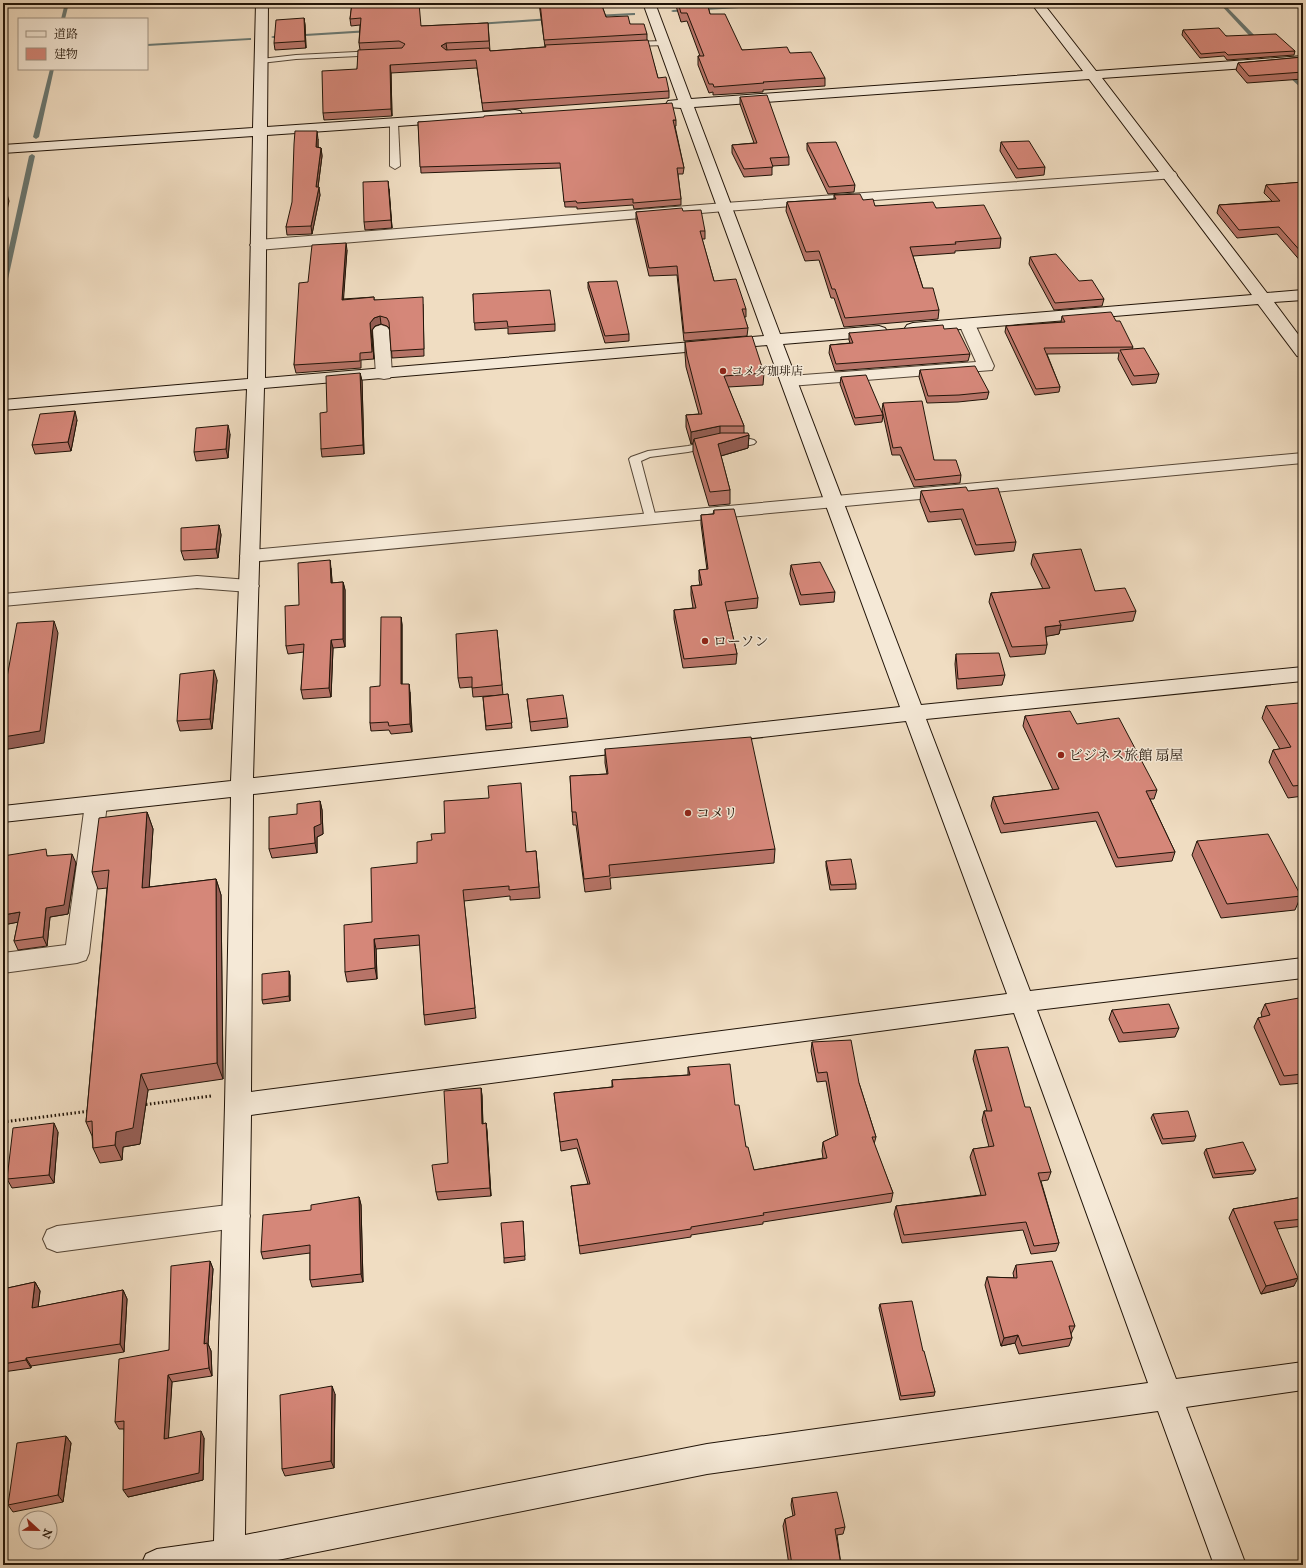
<svg xmlns="http://www.w3.org/2000/svg" width="1306" height="1568" font-family="'IM FELL Great Primer','Noto Serif JP',serif">
  <rect width="100%" height="100%" fill="#f0ddc2"/>
  <filter id="stains"><feTurbulence type="fractalNoise" baseFrequency=".005" numOctaves="4"/><feColorMatrix values="0 0 0 0 .2 0 0 0 0 .09 0 0 0 0 .02 0 0 0 .5 -.17"/></filter>
  <radialGradient id="worn" r=".72"><stop offset=".6" stop-color="#630" stop-opacity="0"/><stop offset="1" stop-color="#630" stop-opacity=".3"/></radialGradient>
  <g fill="none" stroke-linecap="round" stroke-linejoin="round">
    <!-- stream -->
    <g fill="#6a7872" fill-rule="evenodd">
      <polygon points="65,3 69,3 65,19 61,19"/>
      <polygon points="782,3 806,3 804,4 673,12 671,11 673,10"/>
      <polygon points="1219,3 1223,3 1261,42 1261,44 1257,44"/>
      <polygon points="633,13 635,13 635,15 595,17 593,16 595,15"/>
      <polygon points="551,18 553,18 553,20 477,25 475,24 477,23"/>
      <polygon points="369,30 371,31 371,32 273,38 271,37 273,36"/>
      <polygon points="251,38 251,40 249,40 147,46 147,44"/>
      <polygon points="50,69 54,69 39,137 36,139 33,137"/>
      <polygon points="1286,72 1290,72 1303,86 1303,90 1286,74"/>
      <polygon points="32,154 35,156 6,288 3,290 3,275 29,156"/>
    </g>
    <!-- lane casing -->
    <g stroke="#554636" stroke-width="2">
      <g id="lane">
        <polygon points="664,41 668,43 667,45 631,46 627,44 631,42"/>
        <polygon points="376,51 379,51 380,53 379,55 296,59 261,63 257,61 261,59 296,55"/>
        <polygon points="394,120 398,123 400,166 395,169 390,166 390,123"/>
        <polygon points="720,439 750,439 754,440 756,442 754,444 750,445 720,445 688,452 650,457 641,461 656,518 654,521 646,521 629,459 631,457 648,451 688,446"/>
      </g>
    </g>
    <!-- street casing -->
    <g stroke="#554636" stroke-width="2">
      <g id="street">
        <polygon points="1170,171 1175,172 1177,175 1175,178 725,211 258,250 253,248 250,245 253,242 258,240 725,203"/>
        <polygon points="967,319 973,321 975,324 994,366 992,370 790,386 784,385 782,381 784,377 790,376 976,362 959,324 961,321"/>
        <polygon points="381,325 387,327 389,330 392,374 390,378 384,379 378,378 376,374 373,330 375,327"/>
        <polygon points="1303,453 1303,463 250,562 243,560 240,556 243,552 250,550"/>
        <polygon points="197,576 249,580 256,582 259,586 256,590 249,592 197,588 3,606 3,594"/>
        <polygon points="96,796 104,798 107,804 89,953 86,960 77,963 3,973 3,953 66,945 85,804 88,798"/>
        <polygon points="236,1204 246,1207 250,1216 246,1225 236,1228 57,1252 47,1248 43,1239 47,1230 57,1226"/>
      </g>
    </g>
    <!-- secondary casing -->
    <g stroke="#211408" stroke-width="2">
      <path id="secondary" d="M256 3H268L267 127 515 110 520 111 522 114 520 117 515 118 267 135 265 378 764 336 681 108 668 107 666 104 668 101 678 100 643 3H655L691 99 1083 71 1031 3H1043L1096 71 1303 56V64L1102 78 1267 293 1303 290V300L1274 302 1303 341V357L1297 356 1258 304 913 333 907 331 905 328 907 325 913 323 1252 295 1089 79 694 107 780 334 879 326 885 328 887 331 885 334 879 336 783 344 921 705 1303 667V681L926 719 1030 991 1303 958V978L1037 1010 1176 1379 1303 1362V1390L1186 1407 1246 1565H1214L1158 1411 707 1474 253 1565H141L146 1554 157 1549 214 1541 225 1105 231 797 3 822V806L231 781 247 389 3 410V400L248 379 253 136 3 153V145L253 128ZM767 345 900 707 253 778 264 388ZM906 721 1007 994 251 1092 253 794ZM1014 1013 1148 1383 707 1444 245 1535 251 1115Z"/>
    </g>
    <!-- path -->
    <g stroke="#211408" stroke-width="3" stroke-dasharray="1.5 2.5" stroke-linecap="butt">
      <polyline points="142,1105 211,1096"/>
      <polyline points="3,1122 90,1111"/>
    </g>
    <!-- lane -->
    <use href="#lane" fill="#f5e9d7" fill-rule="evenodd"/>
    <!-- street -->
    <use href="#street" fill="#f5e9d7" fill-rule="evenodd"/>
    <!-- secondary -->
    <use href="#secondary" fill="#f5e9d7" fill-rule="evenodd"/>
  </g>
  <!-- wall -->
  <g fill="#b77468" stroke="#211408">
    <polygon points="352,3 421,26 488,23 490,51 545,47 539,3 601,3 606,17 630,24 647,34 647,40 658,78 669,91 669,98 483,111 477,68 391,73 392,116 324,120 323,113 357,69 360,50 359,43 360,25 351,26 350,19"/>
    <polygon points="675,3 707,3 710,14 742,50 790,53 825,78 825,86 763,90 763,92 713,95 713,92 709,93 698,65 698,56 700,56 687,21 681,22"/>
    <polygon points="304,18 305,25 306,48 275,50 274,43"/>
    <polygon points="1183,30 1226,36 1295,51 1294,55 1227,60 1224,56 1200,58 1182,35"/>
    <polygon points="1303,57 1303,79 1247,83 1236,70 1238,63"/>
    <polygon points="740,97 789,157 789,165 772,166 772,175 744,177 732,153 732,145 754,143 740,104"/>
    <polygon points="676,120 676,126 675,126 684,168 683,174 678,174 681,199 681,205 634,209 633,205 577,209 577,207 565,207 561,168 421,173 418,122"/>
    <polygon points="318,139 318,147 321,148 322,156 318,187 320,195 312,234 287,235 286,227"/>
    <polygon points="1001,142 1045,167 1044,175 1016,178 1000,151"/>
    <polygon points="807,143 855,185 854,192 828,194 807,150"/>
    <polygon points="1303,182 1303,264 1277,234 1237,238 1217,213 1219,205 1272,201 1264,193 1266,185"/>
    <polygon points="389,189 392,228 365,230 364,222"/>
    <polygon points="834,195 863,200 875,206 936,208 1001,238 1000,248 955,251 955,253 913,256 923,288 939,310 938,319 844,327 834,298 831,298 819,260 805,261 786,211 787,202 834,199"/>
    <polygon points="683,211 705,231 705,239 702,239 714,281 746,309 746,317 744,317 748,328 747,336 684,341 677,275 649,276 636,220 636,212"/>
    <polygon points="347,250 343,299 374,297 374,300 423,304 424,356 392,358 390,329 387,326 381,324 375,326 372,330 374,359 361,360 361,368 296,373 294,365 308,282"/>
    <polygon points="1030,257 1104,299 1102,306 1054,310 1029,264"/>
    <polygon points="588,282 629,334 629,341 605,343 588,288"/>
    <polygon points="473,294 555,324 555,331 508,334 508,328 475,330"/>
    <polygon points="1062,316 1133,347 1132,349 1159,374 1156,383 1132,385 1118,359 1119,353 1047,354 1060,387 1059,392 1035,395 1005,332 1006,326 1061,322"/>
    <polygon points="849,333 970,354 968,361 835,371 829,353 830,345 850,343 849,340"/>
    <polygon points="685,342 764,373 763,385 728,387 744,426 744,433 749,435 748,448 721,456 730,490 730,504 709,506 693,452 693,443 691,444 686,427 686,415 699,414 686,367 685,354"/>
    <polygon points="920,370 989,392 987,399 958,402 927,403 919,377"/>
    <polygon points="360,373 362,381 364,454 322,457 321,449"/>
    <polygon points="841,377 883,415 882,422 855,425 840,384"/>
    <polygon points="883,403 934,460 961,475 960,483 914,487 900,455 892,455 882,410"/>
    <polygon points="77,420 71,451 35,454 32,445"/>
    <polygon points="230,434 228,458 196,461 194,452"/>
    <polygon points="921,491 968,491 1016,542 1014,551 975,555 961,519 928,522 920,501"/>
    <polygon points="714,510 758,598 757,608 727,611 737,654 736,664 683,668 674,619 674,610 693,608 691,595 691,586 700,585 699,580 699,570 707,570 701,524 701,515 713,514"/>
    <polygon points="219,525 221,535 218,558 184,560 181,551"/>
    <polygon points="1033,554 1095,591 1136,611 1133,621 1060,630 1059,634 1046,636 1047,645 1045,654 1010,657 989,602 991,593 1043,589 1031,564"/>
    <polygon points="791,565 835,592 834,602 800,605 790,574"/>
    <polygon points="331,568 332,583 343,582 345,590 345,647 333,648 331,697 303,699 301,690 304,652 288,654 286,646 299,605"/>
    <polygon points="401,617 402,625 402,684 410,692 412,732 391,734 389,730 371,731 370,723 380,686"/>
    <polygon points="497,630 503,695 508,694 512,728 486,730 483,697 502,695 473,697 472,687 460,688 458,678"/>
    <polygon points="956,654 1005,675 1002,685 957,689 955,664"/>
    <polygon points="217,680 212,729 180,731 177,721"/>
    <polygon points="527,699 567,718 568,727 531,731"/>
    <polygon points="1266,706 1303,709 1303,796 1288,798 1269,762 1273,750 1280,749 1262,718"/>
    <polygon points="1025,716 1077,724 1157,790 1154,799 1150,799 1175,852 1172,861 1116,867 1096,821 1001,833 991,806 993,797 1053,790 1023,726"/>
    <polygon points="605,749 775,849 774,863 610,878 611,889 585,892 576,825 573,825 570,776 607,774 605,763"/>
    <polygon points="320,801 322,810 323,834 317,837 317,853 272,858 269,849 297,814"/>
    <polygon points="147,812 153,829 149,887 216,879 221,895 223,1079 148,1090 140,1144 123,1147 122,1160 100,1163 93,1148 92,1136 86,1122 107,888 98,889 92,872"/>
    <polygon points="1197,841 1301,896 1295,910 1221,918 1192,855"/>
    <polygon points="536,851 540,898 510,900 510,896 464,901 476,1018 425,1025 424,1015 420,945 376,949 377,979 347,982 345,972 372,922 526,852"/>
    <polygon points="3,856 48,856 76,863 68,914 50,917 47,946 18,950 14,941 18,922 3,925"/>
    <polygon points="826,861 856,884 856,889 830,890 826,866"/>
    <polygon points="289,971 290,976 290,1001 263,1004 262,1000"/>
    <polygon points="1265,1004 1303,1006 1303,1083 1280,1085 1254,1027 1258,1018 1262,1017 1261,1013"/>
    <polygon points="1112,1010 1179,1028 1175,1037 1119,1042 1109,1019"/>
    <polygon points="812,1042 859,1083 876,1137 874,1144 893,1193 891,1202 763,1222 763,1224 691,1235 691,1237 580,1254 571,1186 588,1184 577,1148 561,1151 554,1093 612,1087 612,1080 688,1075 688,1067 735,1105 746,1147 754,1170 823,1158 822,1151 823,1142 836,1136 826,1081 817,1082 811,1051"/>
    <polygon points="975,1050 1025,1107 1051,1172 1048,1180 1041,1181 1059,1243 1056,1251 1031,1254 1023,1230 902,1243 894,1214 896,1206 981,1195 970,1157 973,1149 989,1147 982,1120 984,1111 987,1111 973,1059"/>
    <polygon points="481,1088 482,1096 483,1124 486,1123 487,1131 491,1196 438,1200 436,1192 448,1163"/>
    <polygon points="1153,1114 1196,1136 1194,1141 1162,1144 1151,1118"/>
    <polygon points="58,1132 54,1183 12,1188 7,1179"/>
    <polygon points="1206,1149 1256,1170 1253,1174 1213,1178 1204,1153"/>
    <polygon points="359,1197 361,1205 363,1282 312,1287 310,1280 310,1253 263,1259 261,1252 311,1210"/>
    <polygon points="1303,1197 1303,1226 1277,1229 1294,1286 1261,1294 1229,1218 1233,1209"/>
    <polygon points="523,1221 525,1260 504,1263 504,1258"/>
    <polygon points="210,1261 213,1269 208,1344 211,1351 212,1376 172,1382 168,1438 204,1438 203,1480 128,1497 124,1429 119,1429 115,1422 169,1350"/>
    <polygon points="1016,1265 1075,1326 1071,1334 1072,1338 1069,1346 1019,1354 1015,1343 1001,1346 985,1285 987,1277 1014,1278 1013,1273"/>
    <polygon points="35,1282 40,1291 38,1307 123,1290 127,1299 124,1352 31,1366 31,1368 3,1372 3,1289"/>
    <polygon points="880,1304 923,1351 935,1392 934,1396 900,1400 879,1308"/>
    <polygon points="335,1394 334,1468 285,1476 282,1469"/>
    <polygon points="66,1436 71,1443 63,1502 13,1512 8,1505"/>
    <polygon points="792,1498 845,1527 843,1534 837,1535 841,1565 789,1565 783,1526 785,1519 793,1516 791,1505"/>
  </g>
  <!-- shaded-wall -->
  <g fill="#955e55" stroke="#211408">
    <polygon points="304,18 305,25 306,48 305,41"/>
    <polygon points="446,43 447,50 442,53 441,46"/>
    <polygon points="390,65 391,73 392,116 391,109"/>
    <polygon points="317,131 318,139 318,155 316,147"/>
    <polygon points="321,148 322,156 317,195 316,187"/>
    <polygon points="388,181 389,189 392,228 391,220"/>
    <polygon points="319,187 320,195 312,234 311,226"/>
    <polygon points="6,191 9,201 3,229 3,205"/>
    <polygon points="346,243 347,250 343,307 342,300"/>
    <polygon points="380,316 381,324 375,326 372,330 374,359 370,323 374,318"/>
    <polygon points="360,373 362,381 364,454 363,445"/>
    <polygon points="75,411 77,420 71,451 68,442"/>
    <polygon points="228,425 230,434 228,458 226,449"/>
    <polygon points="720,426 720,438 694,439 693,443 691,444 691,432"/>
    <polygon points="749,435 748,448 717,457 718,444"/>
    <polygon points="219,525 221,535 218,558 216,549"/>
    <polygon points="330,560 331,568 333,592 331,583"/>
    <polygon points="343,582 345,590 345,647 343,639"/>
    <polygon points="401,617 402,625 402,693 401,684"/>
    <polygon points="54,621 58,633 44,743 3,750 3,737"/>
    <polygon points="1061,625 1059,634 1043,637 1045,627"/>
    <polygon points="331,640 333,648 331,697 329,688"/>
    <polygon points="214,670 217,680 212,729 210,719"/>
    <polygon points="409,684 410,692 412,732 410,724"/>
    <polygon points="320,801 322,810 323,834 317,837 317,853 315,843 314,827"/>
    <polygon points="147,812 153,829 148,905 142,888"/>
    <polygon points="72,854 76,863 68,914 50,917 47,946 43,937 46,908"/>
    <polygon points="216,879 221,895 223,1079 217,1063"/>
    <polygon points="20,912 24,921 3,925 3,915"/>
    <polygon points="374,939 376,949 377,979 375,968"/>
    <polygon points="289,971 290,976 290,1001 289,996"/>
    <polygon points="141,1074 148,1090 140,1144 123,1147 122,1160 115,1145 116,1132"/>
    <polygon points="481,1088 482,1096 483,1131 482,1124"/>
    <polygon points="54,1123 58,1132 54,1183 49,1175"/>
    <polygon points="486,1123 487,1131 491,1196 490,1188"/>
    <polygon points="359,1197 361,1205 363,1282 361,1274"/>
    <polygon points="210,1261 213,1269 208,1344 211,1351 212,1376 209,1368 204,1344"/>
    <polygon points="1298,1278 1294,1286 1261,1294 1266,1286"/>
    <polygon points="35,1282 40,1291 37,1316 32,1308"/>
    <polygon points="123,1290 127,1299 124,1352 120,1344"/>
    <polygon points="1018,1335 1015,1343 1001,1346 1004,1338"/>
    <polygon points="26,1358 31,1366 31,1368 26,1360"/>
    <polygon points="168,1375 172,1382 168,1446 164,1439"/>
    <polygon points="332,1386 335,1394 334,1468 331,1461"/>
    <polygon points="201,1431 204,1438 203,1480 128,1497 123,1490"/>
    <polygon points="66,1436 71,1443 63,1502 58,1495"/>
  </g>
  <!-- building -->
  <g fill="#d58779" stroke="#211408">
    <polygon points="352,3 419,3 421,26 488,23 489,41 446,43 441,46 446,50 489,48 490,51 546,47 545,45 648,40 658,78 666,77 669,91 482,103 476,60 390,65 391,109 323,113 322,71 357,69 358,50 402,48 405,44 399,41 359,43 361,18 350,19"/>
    <polygon points="540,3 601,3 606,17 628,16 630,24 644,24 647,34 544,40"/>
    <polygon points="678,3 707,3 710,14 725,14 742,50 787,47 790,53 811,52 825,78 763,82 764,83 714,87 713,84 709,84 698,56 704,56 687,13 681,13"/>
    <polygon points="304,18 305,41 274,43 276,20"/>
    <polygon points="1219,28 1226,36 1276,34 1295,51 1228,55 1225,52 1201,54 1183,30"/>
    <polygon points="1303,57 1303,72 1249,76 1238,63"/>
    <polygon points="767,95 789,157 770,158 773,167 744,169 732,145 757,143 740,97"/>
    <polygon points="672,103 676,120 673,120 684,168 677,168 681,199 633,203 633,199 577,203 576,201 564,202 560,163 420,167 418,122 484,117 484,116"/>
    <polygon points="295,131 317,131 316,147 321,148 316,187 319,187 311,226 286,227 292,202 294,144"/>
    <polygon points="1029,141 1045,167 1018,169 1001,142"/>
    <polygon points="836,142 855,185 829,187 807,143"/>
    <polygon points="388,181 391,220 364,222 363,182"/>
    <polygon points="1303,182 1303,254 1279,227 1239,230 1219,205 1280,201 1266,185"/>
    <polygon points="3,191 6,191 3,205"/>
    <polygon points="860,194 863,200 873,199 875,206 933,202 936,208 984,205 1001,238 955,242 956,244 910,247 923,288 933,288 939,310 845,318 835,289 832,289 819,251 806,252 787,202 836,199 834,195"/>
    <polygon points="682,208 683,211 701,210 705,231 700,231 714,281 736,279 746,309 742,309 748,328 684,333 677,266 649,268 636,212"/>
    <polygon points="346,243 342,300 374,297 374,300 423,297 424,349 391,351 389,322 387,318 380,316 374,318 370,323 372,352 360,353 360,361 294,365 299,283 308,282 312,245"/>
    <polygon points="1056,254 1079,281 1092,280 1104,299 1055,303 1030,257"/>
    <polygon points="617,281 629,334 605,336 588,282"/>
    <polygon points="550,290 555,324 508,327 507,321 474,323 473,294"/>
    <polygon points="1111,312 1116,321 1120,321 1133,347 1044,348 1060,387 1036,389 1006,326 1065,322 1062,316"/>
    <polygon points="943,325 944,329 957,328 970,354 836,364 830,345 853,343 849,333"/>
    <polygon points="752,336 764,373 724,376 744,426 720,426 691,432 686,415 702,414 687,356 685,342"/>
    <polygon points="1144,348 1159,374 1134,376 1120,350"/>
    <polygon points="975,366 989,392 959,395 928,396 920,370"/>
    <polygon points="360,373 363,445 321,449 320,413 327,412 326,376"/>
    <polygon points="866,375 883,415 855,418 841,377"/>
    <polygon points="922,401 934,460 956,460 961,475 915,480 901,447 893,448 883,403"/>
    <polygon points="75,411 68,442 32,445 40,414"/>
    <polygon points="228,425 226,449 194,452 196,428"/>
    <polygon points="721,433 748,433 749,435 718,444 730,490 710,492 694,439"/>
    <polygon points="966,487 968,491 998,488 1016,542 976,545 963,509 930,512 921,491"/>
    <polygon points="734,509 758,598 725,602 737,654 684,659 674,610 696,608 691,586 702,585 699,570 708,569 701,515 714,514 714,510"/>
    <polygon points="219,525 216,549 181,551 181,528"/>
    <polygon points="1081,549 1095,591 1125,588 1136,611 1059,621 1061,625 1045,627 1047,645 1012,647 991,593 1050,588 1033,554"/>
    <polygon points="330,560 331,583 343,582 343,639 331,640 329,688 301,690 304,644 286,646 285,606 299,605 298,563"/>
    <polygon points="820,562 835,592 801,595 791,565"/>
    <polygon points="381,617 401,617 401,684 409,684 410,724 389,726 388,722 370,723 370,687 380,686"/>
    <polygon points="54,621 40,731 3,737 3,699 17,623"/>
    <polygon points="497,630 502,685 472,688 472,677 458,678 456,634"/>
    <polygon points="999,653 1005,675 958,679 956,654"/>
    <polygon points="214,670 210,719 177,721 180,674"/>
    <polygon points="508,694 512,723 486,726 483,697"/>
    <polygon points="563,695 567,718 530,722 527,699"/>
    <polygon points="1299,703 1303,709 1303,785 1293,786 1273,750 1291,747 1266,706"/>
    <polygon points="1070,711 1077,724 1119,718 1157,790 1146,791 1175,852 1118,858 1098,812 1004,824 993,797 1059,789 1025,716"/>
    <polygon points="751,737 775,849 609,865 610,876 584,879 576,812 572,812 570,776 608,774 605,749"/>
    <polygon points="521,783 526,852 536,851 539,887 509,890 509,886 463,890 475,1008 424,1015 419,935 374,939 375,968 345,972 344,925 372,922 371,868 417,863 417,842 432,840 431,834 445,833 444,801 489,798 488,786"/>
    <polygon points="320,801 321,824 314,827 315,843 269,849 269,817 297,814 297,804"/>
    <polygon points="147,812 142,888 216,879 217,1063 141,1074 133,1128 116,1132 115,1145 93,1148 92,1121 86,1122 109,870 92,872 99,818"/>
    <polygon points="1268,834 1301,896 1227,904 1197,841"/>
    <polygon points="46,849 47,856 72,854 64,905 46,908 43,937 14,941 20,912 3,915 3,856"/>
    <polygon points="851,859 856,884 831,885 826,861"/>
    <polygon points="289,971 289,996 262,1000 262,974"/>
    <polygon points="1299,998 1303,1006 1303,1074 1284,1076 1258,1018 1270,1015 1265,1004"/>
    <polygon points="1169,1004 1179,1028 1123,1033 1112,1010"/>
    <polygon points="851,1040 859,1083 876,1137 872,1137 893,1193 763,1213 764,1215 691,1227 691,1229 579,1246 571,1186 590,1184 577,1139 560,1142 554,1093 613,1087 612,1080 690,1075 688,1067 730,1064 735,1105 739,1105 746,1147 748,1147 754,1170 827,1158 823,1142 838,1135 827,1072 818,1073 812,1042"/>
    <polygon points="1008,1047 1025,1107 1030,1107 1051,1172 1038,1173 1059,1243 1034,1246 1026,1222 904,1235 896,1206 986,1195 973,1149 994,1146 984,1111 992,1111 975,1050"/>
    <polygon points="481,1088 482,1124 486,1123 490,1188 436,1192 432,1165 448,1163 444,1091"/>
    <polygon points="1188,1111 1196,1136 1163,1139 1153,1114"/>
    <polygon points="54,1123 49,1175 7,1179 13,1128"/>
    <polygon points="1243,1142 1256,1170 1215,1174 1206,1149"/>
    <polygon points="359,1197 361,1274 310,1280 310,1245 261,1252 263,1215 311,1210 311,1205"/>
    <polygon points="1303,1197 1303,1219 1274,1222 1298,1278 1266,1286 1233,1209"/>
    <polygon points="523,1221 525,1256 504,1258 501,1223"/>
    <polygon points="210,1261 204,1344 207,1343 209,1368 168,1375 164,1439 201,1431 199,1473 123,1490 124,1421 115,1422 119,1359 169,1350 171,1266"/>
    <polygon points="1052,1261 1075,1326 1069,1326 1072,1338 1022,1346 1018,1335 1004,1338 987,1277 1017,1278 1016,1265"/>
    <polygon points="35,1282 32,1308 123,1290 120,1344 26,1358 26,1360 3,1364 3,1289"/>
    <polygon points="912,1301 923,1351 924,1351 935,1392 901,1396 880,1304"/>
    <polygon points="332,1386 331,1461 282,1469 280,1395"/>
    <polygon points="66,1436 58,1495 8,1505 17,1443"/>
    <polygon points="837,1492 845,1527 835,1529 841,1565 792,1565 785,1519 795,1515 792,1498"/>
  </g>
  <!-- markers -->
  <g fill="#8f2418" stroke="#f5e9d7" stroke-width="1.5">
    <circle cx="723" cy="371" r="4"/>
    <circle cx="705" cy="641" r="4"/>
    <circle cx="1061" cy="755" r="4"/>
    <circle cx="688" cy="813" r="4"/>
  </g>
  <g text-anchor="middle" dominant-baseline="central" stroke-width="3" stroke-linejoin="round" paint-order="stroke">
    <!-- far-poi labels -->
    <g font-size="12" fill="#211408" stroke="#f5e9d7" text-anchor="start">
      <text x="731" y="371">コメダ珈琲店</text>
    </g>
    <!-- poi labels -->
    <g font-size="14" fill="#211408" stroke="#f5e9d7" text-anchor="start">
      <text x="713" y="641">ローソン</text>
      <text x="1069" y="755">ビジネス旅館 扇屋</text>
      <text x="696" y="813">コメリ</text>
    </g>
  </g>
  <!-- margin -->
  <rect width="1306" height="1568" fill="none" stroke="#f0ddc2" stroke-width="16"/>
  <rect x="4" y="4" width="1298" height="1560" fill="none" stroke="#211408" stroke-width="2"/>
  <rect x="8" y="8" width="1290" height="1552" fill="none" stroke="#211408"/>
  <!-- legend -->
  <rect x="18" y="18" width="130" height="52" fill="#f5e9d7" stroke="#a09484"/>
  <rect x="26" y="31" width="20" height="6" fill="#f5e9d7" stroke="#a09484"/>
  <text x="54" y="38" font-size="12" fill="#211408">道路</text>
  <rect x="26" y="48" width="20" height="12" fill="#d58779" stroke="#a09484"/>
  <text x="54" y="58" font-size="12" fill="#211408">建物</text>
  <!-- north arrow -->
  <g transform="translate(38 1530) rotate(112)"><circle r="19" fill="#f5e9d7" stroke="#a09484"/>
  <path d="M0-3L7 15L0 10L-7 15Z" fill="#8f2418"/>
  <text y="-6" font-size="11" font-weight="bold" text-anchor="middle" fill="#211408">N</text>
  </g>
  <rect width="100%" height="100%" filter="url(#stains)"/>
  <rect width="100%" height="100%" fill="url(#worn)"/>
</svg>
